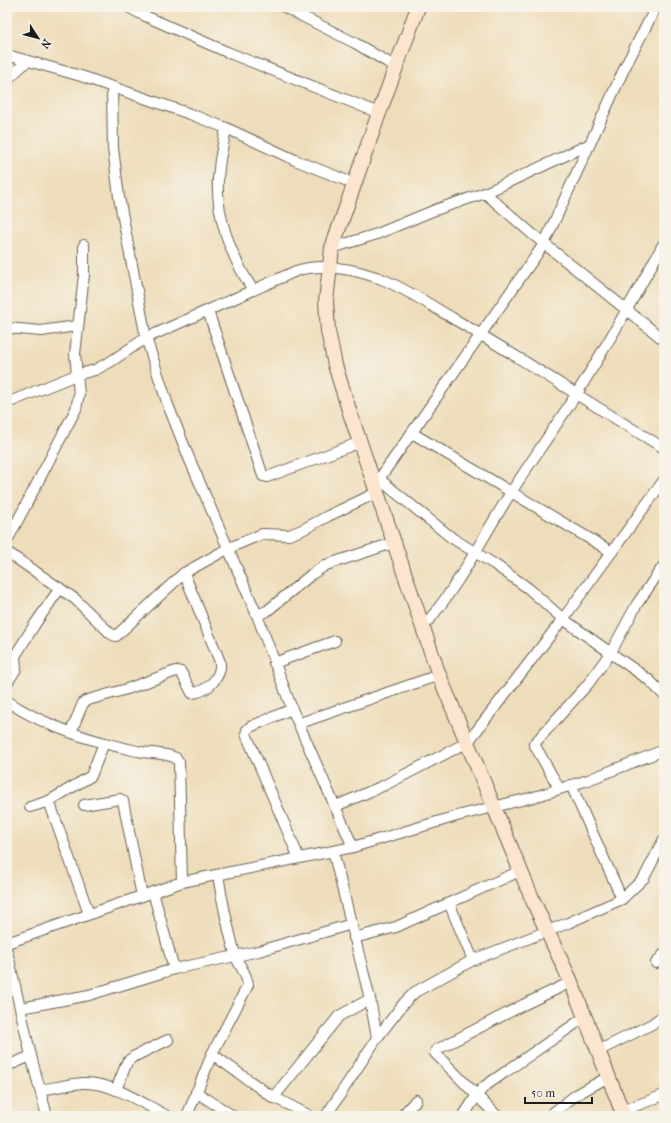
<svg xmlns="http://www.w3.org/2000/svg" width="671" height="1123" font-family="'IM FELL French Canon',serif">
  <rect width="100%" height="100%" fill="#f7f3e8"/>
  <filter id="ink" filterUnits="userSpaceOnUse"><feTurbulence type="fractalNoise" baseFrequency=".025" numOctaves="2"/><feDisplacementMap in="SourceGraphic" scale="8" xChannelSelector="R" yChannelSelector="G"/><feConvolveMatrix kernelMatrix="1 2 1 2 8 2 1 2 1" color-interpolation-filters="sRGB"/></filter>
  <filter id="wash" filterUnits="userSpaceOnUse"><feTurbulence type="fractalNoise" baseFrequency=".012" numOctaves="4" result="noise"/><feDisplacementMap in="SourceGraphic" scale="16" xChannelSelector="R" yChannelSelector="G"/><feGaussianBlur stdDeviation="0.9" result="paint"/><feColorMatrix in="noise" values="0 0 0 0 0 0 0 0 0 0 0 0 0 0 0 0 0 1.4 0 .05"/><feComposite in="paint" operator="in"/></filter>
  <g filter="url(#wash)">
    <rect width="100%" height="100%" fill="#eeddba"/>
  </g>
  <g filter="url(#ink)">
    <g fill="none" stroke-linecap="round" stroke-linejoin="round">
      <!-- street casing -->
      <g stroke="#666053" stroke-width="12">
        <g id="street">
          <polyline points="128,7 143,15 227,52 379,113"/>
          <polyline points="284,7 355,43 396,67"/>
          <polyline points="7,55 81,76 190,114 226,128 295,160 355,184"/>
          <polyline points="7,80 26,62"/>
          <polyline points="112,87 113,148 119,197 146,338 168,405 189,458 257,615 292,709 353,847"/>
          <path d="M226 128C224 142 220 155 219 168 213 211 230 255 253 290"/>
          <polyline points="485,193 531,233 664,340"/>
          <polyline points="332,248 377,234 435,210 485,193 590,144"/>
          <polyline points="208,311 263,476 267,477 361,442"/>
          <polyline points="7,328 41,331 77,326"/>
          <path d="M7 403 76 375 95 370 110 362 146 338 296 271C323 262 353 269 379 278 405 288 430 305 454 319 525 360 593 406 664 448"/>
          <polyline points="412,433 612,552"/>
          <polyline points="379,479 452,538 494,564 528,588 563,619 649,680 664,695"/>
          <polyline points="375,485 544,244 625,67 656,7"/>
          <polyline points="7,541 76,409 79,394 75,354 84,275 84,245"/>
          <polyline points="7,552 75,599 111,634 116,636 184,573 229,548 262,534 289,535 302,530 328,516 378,492"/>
          <polyline points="257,615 267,611 312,574 326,565 393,543"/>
          <path d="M422 628C459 587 482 537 512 491 533 458 556 426 577 393 608 344 636 294 664 243"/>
          <polyline points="274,663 335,641"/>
          <polyline points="7,683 16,669 15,656 35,624 60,588"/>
          <path d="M7 701C45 727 92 741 137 751 149 754 164 752 176 758L179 762 182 882"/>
          <polyline points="292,709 250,727 247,730 246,734 299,858"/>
          <polyline points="300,723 439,675"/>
          <path d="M71 732 83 703 88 700 127 689 176 671 181 672 192 693C207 692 222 677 220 662L184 573"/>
          <polyline points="571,785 622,899"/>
          <polyline points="559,788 534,744 588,684 611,652 637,604 664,565"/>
          <polyline points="49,801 89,914"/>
          <polyline points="84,805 120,799 123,801 142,896"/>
          <polyline points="336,806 385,785 468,742 563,619 664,480"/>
          <polyline points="30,807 49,801 91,776 104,743"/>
          <polyline points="333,851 370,999 377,1038"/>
          <polyline points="153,892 174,969"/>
          <polyline points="449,903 473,960"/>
          <polyline points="354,938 396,927 520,871"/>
          <polyline points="7,943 182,882 353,847 457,816 534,797 588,780 664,750"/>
          <polyline points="7,951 31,1056 47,1116"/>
          <polyline points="656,963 664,954"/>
          <polyline points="21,1008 89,995 174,969 259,951 352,924"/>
          <polyline points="598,1051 652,1024 664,1015"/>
          <polyline points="212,1054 268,1094 310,1116"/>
          <polyline points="7,1066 31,1056"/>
          <path d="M40 1090C54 1088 69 1084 83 1083 112 1082 142 1103 167 1116"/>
          <polyline points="116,1090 127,1062 133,1057 168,1040"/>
          <polyline points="196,1092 233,1116"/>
          <polyline points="273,1098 339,1016 370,999"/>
          <polyline points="622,1111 664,1095"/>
          <path d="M187 1116 212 1054 248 985C247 973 238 965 235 954 228 928 222 901 218 875"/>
          <polyline points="326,1116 377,1038 404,1003 415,992 473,960 568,923 622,899 644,878 664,839"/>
          <polyline points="402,1116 416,1100"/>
          <path d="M463 1116C471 1106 475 1095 485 1086L585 1017"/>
          <polyline points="497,1116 435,1053 436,1050 523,1005 571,982"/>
          <polyline points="549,1116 576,1095 608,1077"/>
        </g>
      </g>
      <!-- secondary casing -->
      <g stroke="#666053" stroke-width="16">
        <polyline id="secondary" points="418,7 379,113 332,248 326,301 328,331 335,365 349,410 439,675 534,903 571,982 624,1116"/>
      </g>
      <!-- street -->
      <use href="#street" stroke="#fff" stroke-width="10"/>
      <!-- secondary -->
      <use href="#secondary" stroke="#fce5cf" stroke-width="14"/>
    </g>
  </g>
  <!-- margin -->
  <rect width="671" height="1123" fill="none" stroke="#f7f3e8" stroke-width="24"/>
  <!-- north arrow -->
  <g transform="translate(38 38) rotate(126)" stroke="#f7f3e8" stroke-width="3" paint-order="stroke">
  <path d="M0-3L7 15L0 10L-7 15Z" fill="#1c1c1c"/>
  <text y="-6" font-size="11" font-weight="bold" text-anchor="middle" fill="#1c1c1c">N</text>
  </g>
  <!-- scale -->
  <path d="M525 1097v6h67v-6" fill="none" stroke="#1c1c1c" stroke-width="2"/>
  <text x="531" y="1097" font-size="12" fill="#1c1c1c" stroke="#f7f3e8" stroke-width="3" paint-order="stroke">50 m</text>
</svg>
